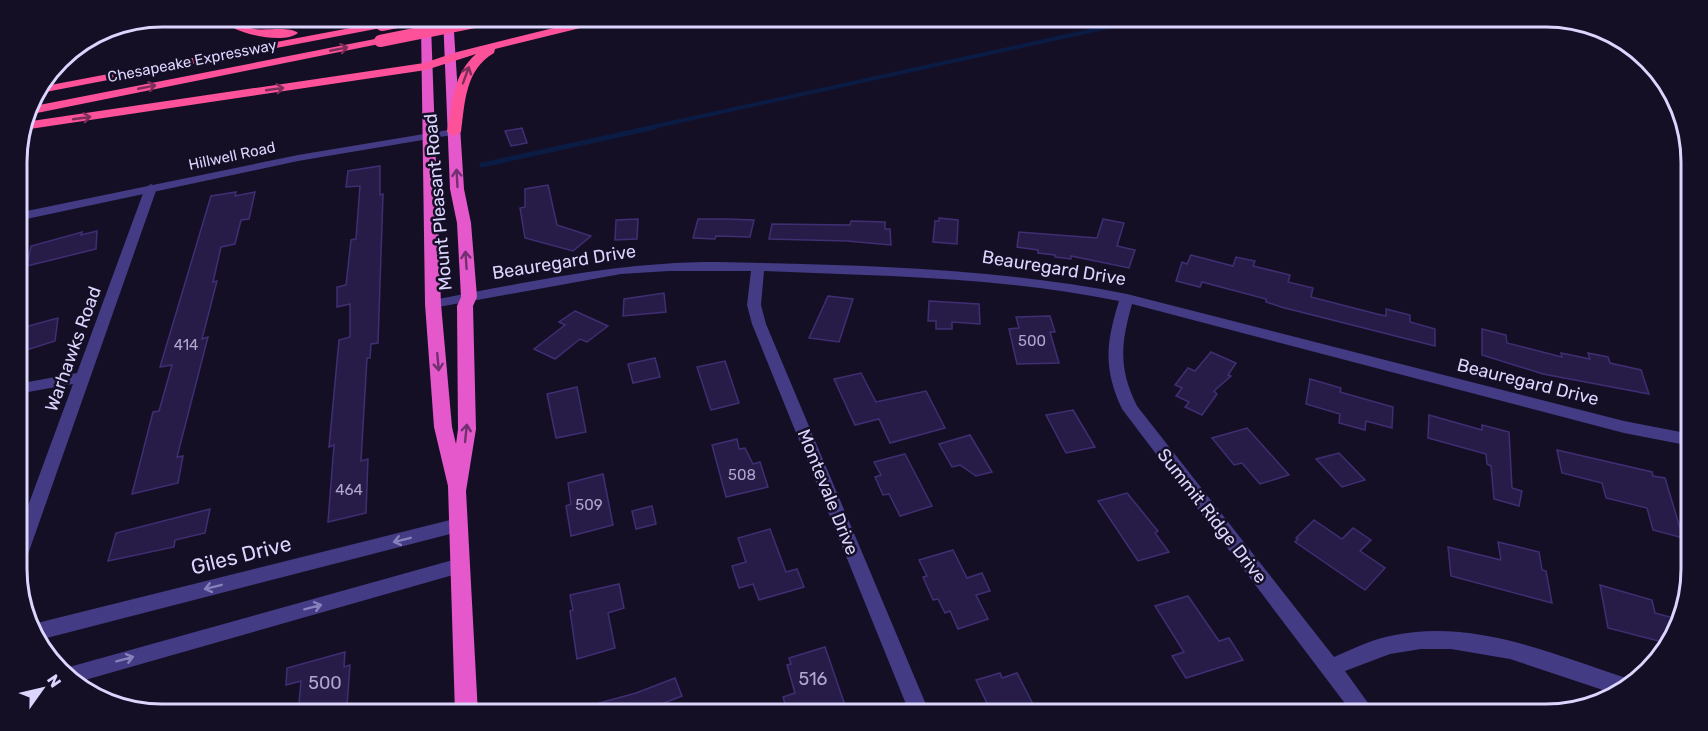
<svg xmlns="http://www.w3.org/2000/svg" width="1708" height="731" font-family="Rubik,sans-serif">
  <rect width="100%" height="100%" fill="#150f26"/>
  <g fill="none" stroke-linecap="round" stroke-linejoin="round">
    <!-- stream-far1 -->
    <polyline stroke="#0b1c44" stroke-width="4" points="648,128 1158,16"/>
    <!-- stream -->
    <polyline stroke="#0b1c44" stroke-width="5" points="482,165 655,127"/>
  </g>
  <!-- building -->
  <g fill="#271c47" stroke="#402e73" stroke-width="1.5">
    <polygon points="522,128 527,143 511,146 505,131"/>
    <polygon points="380,166 380,195 383,194 378,343 371,344 370,358 367,358 361,461 368,459 366,513 328,522 334,445 329,447 339,340 350,337 350,304 337,307 337,287 346,285 351,240 356,239 360,186 346,187 348,171"/>
    <polygon points="548,185 557,225 591,236 573,251 525,238 520,208 525,207 525,189"/>
    <polygon points="236,192 235,196 255,192 249,219 241,220 235,244 221,247 213,282 217,281 202,339 208,337 177,457 183,456 178,483 132,494 153,412 159,411 172,365 160,367 211,196"/>
    <polygon points="939,218 958,220 957,244 933,242 935,221 939,221"/>
    <polygon points="638,219 637,239 615,240 616,220"/>
    <polygon points="698,219 726,219 754,220 750,237 716,236 715,239 693,238"/>
    <polygon points="1103,219 1124,223 1117,246 1135,250 1129,268 1071,256 1071,259 1055,257 1055,255 1038,253 1038,250 1017,247 1019,232 1097,238"/>
    <polygon points="851,221 885,222 885,229 890,229 891,245 847,241 769,239 772,224 850,225"/>
    <polygon points="97,231 96,249 27,266 31,246 82,232 81,235"/>
    <polygon points="1191,255 1233,266 1236,257 1255,261 1253,266 1290,275 1288,282 1313,288 1311,297 1377,314 1386,316 1386,309 1410,315 1410,322 1435,329 1435,346 1281,307 1266,302 1266,299 1202,282 1200,287 1176,281 1182,262 1187,264"/>
    <polygon points="664,293 666,312 623,316 624,299"/>
    <polygon points="828,296 853,299 839,342 809,338"/>
    <polygon points="929,301 979,304 980,324 952,322 952,329 936,329 936,321 928,321"/>
    <polygon points="575,311 608,326 587,342 580,339 555,359 534,349 565,325 559,322"/>
    <polygon points="1050,316 1055,332 1050,332 1059,363 1017,364 1009,329 1019,328 1016,317"/>
    <polygon points="58,318 55,341 17,353 17,329"/>
    <polygon points="1482,329 1506,335 1507,343 1562,357 1561,353 1590,359 1588,353 1608,357 1610,363 1641,370 1649,394 1543,374 1482,355"/>
    <polygon points="1211,352 1236,363 1228,375 1231,376 1214,391 1217,394 1202,415 1185,407 1189,402 1176,396 1182,388 1175,385 1188,368 1195,371"/>
    <polygon points="655,358 660,377 633,383 628,364"/>
    <polygon points="725,361 739,403 711,410 697,367"/>
    <polygon points="861,373 876,402 926,391 945,428 890,443 879,419 855,425 834,379"/>
    <polygon points="1310,379 1341,388 1340,392 1393,407 1392,428 1366,421 1365,430 1339,423 1340,414 1306,404"/>
    <polygon points="577,387 586,432 556,438 547,394"/>
    <polygon points="1073,410 1095,447 1066,453 1046,415"/>
    <polygon points="1429,415 1482,430 1482,425 1509,432 1512,488 1522,491 1519,506 1494,499 1491,466 1487,464 1486,454 1428,438"/>
    <polygon points="1247,428 1289,475 1260,484 1242,463 1234,465 1212,438"/>
    <polygon points="970,435 992,472 976,476 960,465 952,467 939,444"/>
    <polygon points="737,439 739,449 745,448 753,464 760,462 768,487 726,497 712,445"/>
    <polygon points="1557,450 1652,472 1653,476 1665,478 1683,538 1653,530 1647,508 1606,498 1602,483 1562,473"/>
    <polygon points="1339,453 1365,480 1342,487 1316,459"/>
    <polygon points="905,454 932,506 900,516 889,494 883,495 875,477 881,475 874,462"/>
    <polygon points="603,474 613,525 571,536 566,506 571,504 568,483"/>
    <polygon points="1127,493 1158,531 1155,533 1169,552 1138,561 1098,501"/>
    <polygon points="652,506 656,524 636,529 632,511"/>
    <polygon points="210,509 205,533 175,540 174,547 108,561 116,533"/>
    <polygon points="1314,520 1342,539 1353,528 1371,540 1360,551 1385,568 1365,590 1295,542 1298,539 1296,538"/>
    <polygon points="770,529 786,572 797,569 804,587 759,600 753,584 739,588 732,566 746,562 738,538"/>
    <polygon points="1498,542 1539,552 1542,570 1546,571 1552,603 1451,576 1448,547 1501,560"/>
    <polygon points="953,550 967,578 982,573 990,591 976,595 988,619 958,629 950,611 945,613 938,599 933,600 923,577 927,576 919,560"/>
    <polygon points="619,584 624,608 608,613 615,648 577,659 570,611 573,610 570,595"/>
    <polygon points="1600,585 1652,600 1655,613 1681,620 1681,624 1666,643 1608,628"/>
    <polygon points="1188,596 1219,641 1229,638 1243,660 1186,678 1172,656 1184,652 1155,606"/>
    <polygon points="825,647 848,714 788,714 783,697 795,693 787,665 791,664 789,658"/>
    <polygon points="345,652 344,667 350,665 347,706 341,708 341,714 298,714 301,681 286,685 287,668"/>
    <polygon points="1000,673 1002,678 1017,673 1038,714 992,714 976,680"/>
    <polygon points="675,678 682,696 636,714 574,714 574,710 636,693"/>
  </g>
  <g fill="none" stroke-linecap="round" stroke-linejoin="round">
    <!-- minor -->
    <g fill="#433b84" fill-rule="evenodd">
      <polygon points="151,184 157,188 27,557 24,562 18,564 18,533 73,384 17,394 17,384 77,373 145,188"/>
      <path d="M716 262C854 265 992 267 1127 294L1624 421 1691 434V446L1624 433 1132 304C1121 343 1118 368 1137 406L1334 657C1352 649 1371 640 1390 636 1472 618 1550 653 1626 678L1634 684 1612 693 1510 659 1451 649H1421L1390 654 1345 671 1376 714H1353L1122 409C1103 368 1106 343 1119 301 1002 277 883 276 764 271L761 305 766 324 930 714H910L752 324 747 305 751 271H669L621 274 433 308 426 304 433 300C530 282 616 262 716 262Z"/>
      <polygon points="458,518 464,520 467,525 464,530 458,532 39,640 33,624"/>
      <polygon points="460,558 467,561 469,566 467,571 78,682 62,669"/>
    </g>
    <!-- tertiary -->
    <polygon fill="#433b84" fill-rule="evenodd" points="454,129 460,132 458,134 298,161 17,221 17,213 298,155"/>
    <!-- trunk -->
    <polygon fill="#e458cb" fill-rule="evenodd" points="443,16 453,16 464,189 471,223 477,297 473,306 476,429 466,491 478,714 455,714 448,486 434,427 425,304 421,25 426,22 431,25 441,304 452,427 456,444 458,429 457,306 461,297 457,223 450,189"/>
    <!-- motorway -->
    <g fill="#fd5299" fill-rule="evenodd">
      <path d="M215 16C230 16 240 27 255 29 267 31 289 26 298 33 281 46 229 32 215 16Z"/>
      <polygon points="486,16 508,16 489,22 484,19"/>
      <path d="M602 16 614 18 613 20 495 49 494 53C465 70 465 102 461 132L454 136 447 132C452 104 453 74 476 54L426 70 23 130 25 122 424 63 457 52Z"/>
      <path d="M149 19 148 22 69 56 63 57C78 37 125 24 149 19Z"/>
      <polygon points="382,22 386,23 386,27 35,94 40,87"/>
      <polygon points="380,38 384,39 384,43 27,115 29,107"/>
    </g>
    <!-- motorway-bridge -->
    <g stroke="#fd5299" stroke-width="12">
      <polyline points="382,25 427,16"/>
      <polyline points="380,41 489,19"/>
    </g>
  </g>
  <!-- one-way arrows -->
  <defs><path id="oneway-shaft" d="M-6 0H5M1.5-3L5.5 0L1.5 3" fill="none" stroke-width="1.6" stroke-linecap="round" stroke-linejoin="round" transform="scale(1.5)"/></defs>
  <g stroke="#7d2d5a">
    <use href="#oneway-shaft" transform="translate(339 49) rotate(-11)"/>
    <use href="#oneway-shaft" transform="translate(466 75) rotate(-70)"/>
    <use href="#oneway-shaft" transform="translate(147 87) rotate(-11)"/>
    <use href="#oneway-shaft" transform="translate(275 89) rotate(-8)"/>
    <use href="#oneway-shaft" transform="translate(82 118) rotate(-8)"/>
  </g>
  <g stroke="#723070">
    <use href="#oneway-shaft" transform="translate(457 178) rotate(-93)"/>
    <use href="#oneway-shaft" transform="translate(466 260) rotate(-94)"/>
    <use href="#oneway-shaft" transform="translate(438 362) rotate(85)"/>
    <use href="#oneway-shaft" transform="translate(466 433) rotate(-84)"/>
  </g>
  <g stroke="#8880bb">
    <use href="#oneway-shaft" transform="translate(402 540) rotate(166)"/>
    <use href="#oneway-shaft" transform="translate(213 587) rotate(166)"/>
    <use href="#oneway-shaft" transform="translate(313 607) rotate(-15)"/>
    <use href="#oneway-shaft" transform="translate(125 659) rotate(-15)"/>
  </g>
  <g text-anchor="middle" dominant-baseline="central" stroke-width="5" stroke-linejoin="round" paint-order="stroke">
    <!-- far-street labels -->
    <g font-size="15" fill="#dcd5fe" stroke="#150f26">
      <text transform="translate(192 61) rotate(-11)">Chesapeake Expressway</text>
      <text transform="translate(232 156) rotate(-12)">Hillwell Road</text>
    </g>
    <!-- number labels -->
    <g font-size="15" fill="#afa7d0">
      <text x="1032" y="341">500</text>
      <text x="186" y="345">414</text>
      <text x="742" y="475">508</text>
      <text x="349" y="490">464</text>
      <text x="589" y="505">509</text>
    </g>
    <!-- street labels -->
    <g font-size="18" fill="#dcd5fe" stroke="#150f26">
      <text transform="translate(438 202) rotate(-95)">Mount Pleasant Road</text>
      <text transform="translate(564 262) rotate(-9)">Beauregard Drive</text>
      <text transform="translate(1054 268) rotate(9)">Beauregard Drive</text>
      <text transform="translate(73 349) rotate(-70)">Warhawks Road</text>
      <text transform="translate(1528 382) rotate(14)">Beauregard Drive</text>
      <text transform="translate(828 492) rotate(68)">Montevale Drive</text>
      <text transform="translate(1212 516) rotate(52)">Summit Ridge Drive</text>
    </g>
    <!-- near-number labels -->
    <g font-size="18" fill="#afa7d0">
      <text x="813" y="679">516</text>
      <text x="325" y="683">500</text>
    </g>
    <!-- near-street labels -->
    <g font-size="21" fill="#dcd5fe" stroke="#150f26">
      <text transform="translate(241 555) rotate(-14)">Giles Drive</text>
    </g>
  </g>
  <!-- crop -->
  <path d="M0 0H1708V731H0ZM162 27H1546A135 135 0 0 1 1681 162V569A135 135 0 0 1 1546 704H162A135 135 0 0 1 27 569V162A135 135 0 0 1 162 27Z" fill="#150f26" fill-rule="evenodd"/>
  <path fill="none" stroke="#dcd5fe" stroke-width="3" d="M162 27H1546A135 135 0 0 1 1681 162V569A135 135 0 0 1 1546 704H162A135 135 0 0 1 27 569V162A135 135 0 0 1 162 27Z"/>
  <!-- north arrow -->
  <g transform="translate(42 689) rotate(56)" stroke="#150f26" stroke-width="4.5" paint-order="stroke">
  <path d="M0-4.5L10 22L0 15L-10 22Z" fill="#dcd5fe"/>
  <text y="-9" font-size="16" font-weight="bold" text-anchor="middle" fill="#dcd5fe">N</text>
  </g>
</svg>
